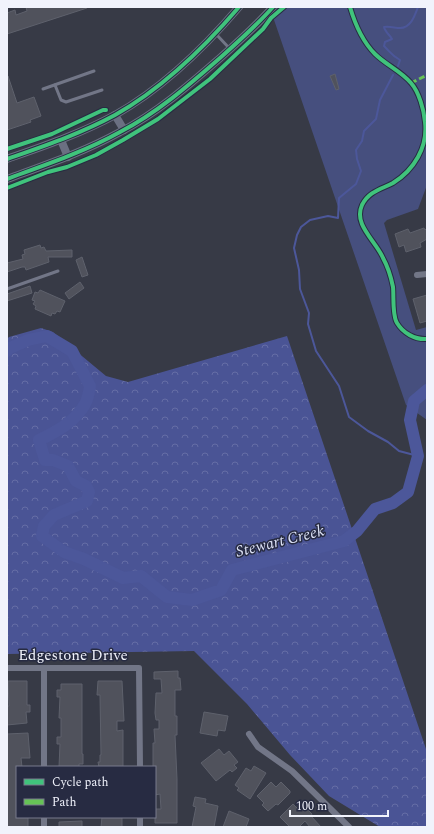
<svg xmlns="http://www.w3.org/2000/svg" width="434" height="834" font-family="Spectral,serif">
  <defs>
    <pattern id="forest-crowns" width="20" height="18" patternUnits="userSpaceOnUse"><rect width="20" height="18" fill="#4a5495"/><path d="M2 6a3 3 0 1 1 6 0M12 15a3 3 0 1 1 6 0" fill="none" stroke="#656da5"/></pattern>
  </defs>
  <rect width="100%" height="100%" fill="#373a46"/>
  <!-- forest -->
  <polygon fill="url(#forest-crowns)" points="41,328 53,332 106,376 128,382 287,336 427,752 427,827 380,827 329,796 290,755 247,704 194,651 7,654 7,339 9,337"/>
  <!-- park -->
  <polygon fill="#464f7e" points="278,7 427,7 427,185 418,209 387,220 384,223 416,330 427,327 427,420 406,405 272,14"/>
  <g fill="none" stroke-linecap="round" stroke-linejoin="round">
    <!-- stream -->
    <g stroke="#4c579a" stroke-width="2">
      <path d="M398 66 400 60C391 55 391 53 384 46L385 42 392 39C390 35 385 32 384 27 390 26 395 28 400 28 411 28 415 15 418 7"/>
      <polyline points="393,75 380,100 376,119 364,131 362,141 356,150 357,159 361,171 356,184 339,198 338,218 328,216 310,220 301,227 297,235 294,248 299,270 300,289 309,313 308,324 316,351 339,386 349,417 368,431 388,442 399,451 418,456"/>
    </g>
    <!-- river -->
    <path stroke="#4c579a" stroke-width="12" d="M7 351 8 349 28 340 47 336 72 351 90 386C89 392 88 399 85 404 75 422 56 432 39 440L45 460H53L68 466 76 481 86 486 89 492 87 501 54 515 44 526 42 536 64 552 84 559 123 578 141 576 167 597 192 600 221 590 232 570 344 541 357 531 375 509 393 503 408 492 418 456 410 420 414 401 427 390"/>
  </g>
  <!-- building -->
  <g fill="#50525c" stroke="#5e616c">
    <polygon points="26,7 87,7 87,8 7,34 7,13 15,10 16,15 27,11"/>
    <polygon points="335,74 339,89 336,90 330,76"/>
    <polygon points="8,76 17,103 34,97 41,116 30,120 31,122 7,130"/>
    <polygon points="424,228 425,230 427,228 427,239 420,243 421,247 406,252 404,245 399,247 395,234 408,229 410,233"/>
    <polygon points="40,245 41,248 44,247 46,251 72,250 72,257 48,257 49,262 26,270 25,267 22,267 7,272 7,263 23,259 22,255 25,254 24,250"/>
    <polygon points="82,257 88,275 82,277 76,260"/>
    <polygon points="80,282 84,288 69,299 65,293"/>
    <polygon points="30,286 32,293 7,301 7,294"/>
    <polygon points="40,290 65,301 60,312 57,311 55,314 52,313 51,316 35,309 36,306 33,304 35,301 32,300 35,292 38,293"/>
    <polygon points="427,295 427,321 420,323 413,299"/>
    <polygon points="178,671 178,678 180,678 181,690 175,690 175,716 177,716 177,735 175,735 177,779 177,823 155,823 155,809 161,809 160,794 155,795 155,767 153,767 153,743 155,743 154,729 159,729 159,720 156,720 155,713 156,693 162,693 161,679 154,679 154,672"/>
    <polygon points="8,681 27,681 27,705 30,705 30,712 26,712 27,723 7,725 7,706 9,706"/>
    <polygon points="98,681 122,681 124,721 117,721 117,731 123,730 123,767 99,767 98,762 100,762 100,755 101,755 100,695 97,695"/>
    <polygon points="61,684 82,684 82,754 83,754 83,764 79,764 79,767 59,767 60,744 57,744 57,737 61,737 61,718 59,718 60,697 57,697 57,690 61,690"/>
    <polygon points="204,712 228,716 225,731 218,730 217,736 200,733"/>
    <polygon points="28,733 30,758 21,758 22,767 17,767 17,817 28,817 28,827 7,827 7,734"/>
    <polygon points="219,749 224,755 229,751 238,762 234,765 237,768 232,772 230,770 216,781 201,763"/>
    <polygon points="254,766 266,773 250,799 237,790 239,788 235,785 246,768 251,771"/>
    <polygon points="271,782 276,787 281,782 290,791 290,793 278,805 276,804 268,811 262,805 264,803 257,796"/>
    <polygon points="195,797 206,799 205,803 218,806 214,827 192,827 196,807 193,806"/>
    <polygon points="293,804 298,809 302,804 312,814 311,816 321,827 310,827 305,821 299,827 290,827 280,817"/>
    <polygon points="229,811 249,819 246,827 223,827"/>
    <polygon points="102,817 122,817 122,827 101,827"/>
    <polygon points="82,821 82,827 59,827 59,822"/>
  </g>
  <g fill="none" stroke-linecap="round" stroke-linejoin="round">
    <!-- lane -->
    <g stroke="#727687" stroke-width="3">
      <polyline points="216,34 230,49"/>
      <polyline points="55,85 61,100 66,102 102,90"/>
      <polyline points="43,89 94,71"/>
      <polyline points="7,289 58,271"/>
    </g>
    <!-- street -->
    <g stroke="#727687" stroke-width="6">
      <polyline points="417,275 427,274"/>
      <polyline points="7,668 139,668 140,767"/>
      <polyline points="44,668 44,767"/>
      <polyline points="249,734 258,747 292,771 349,827"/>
      <polyline points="44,817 44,827"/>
      <polyline points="140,817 140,827"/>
    </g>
    <!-- secondary -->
    <g stroke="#6b7082" stroke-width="8">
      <polyline points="115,115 124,130"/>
      <polyline points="61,140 68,157"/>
      <path d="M7 159C44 146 80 134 115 115 163 88 203 49 239 7"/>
      <path d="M7 179C45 165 84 152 120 132 157 113 189 85 220 58 238 42 257 25 273 7"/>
    </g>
    <!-- quiet -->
    <polyline stroke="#66c356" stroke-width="3" stroke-dasharray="6 3" stroke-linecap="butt" points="411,83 427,75"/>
    <!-- cycleway casing -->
    <g stroke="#272b42" stroke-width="6">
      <g id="cycleway">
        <path d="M350 7C355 24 363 42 375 54 386 65 401 71 411 83 419 92 424 110 425 122 428 147 414 170 393 183 382 189 369 191 362 205 353 225 376 241 383 258 388 267 391 277 393 287 394 297 392 315 397 323 403 333 415 340 427 339"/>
        <polyline points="7,149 52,134 103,110 106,110"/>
        <path d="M7 159C44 146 80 134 115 115 163 88 203 49 239 7"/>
        <path d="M7 179C45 165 84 152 120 132 157 113 189 85 220 58 238 42 257 25 273 7"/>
        <polyline points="7,188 48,172 67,167 96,155 123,140 158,119 210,79 263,29 271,18 284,7"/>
      </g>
    </g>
    <!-- cycleway -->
    <use href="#cycleway" stroke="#40c37c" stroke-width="4"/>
  </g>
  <g text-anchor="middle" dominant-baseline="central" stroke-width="3" stroke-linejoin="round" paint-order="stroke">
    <!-- street labels -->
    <g font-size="15" fill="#f1f3fc" stroke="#272b42">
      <text x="73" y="655">Edgestone Drive</text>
    </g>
    <!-- water labels -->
    <g font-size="16" font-style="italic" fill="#dce1f6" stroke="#272b42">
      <text transform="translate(280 541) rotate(-14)">Stewart Creek</text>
    </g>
  </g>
  <!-- border -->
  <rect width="434" height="834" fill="none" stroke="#f1f3fc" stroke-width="16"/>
  <!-- legend -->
  <rect x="16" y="766" width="140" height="52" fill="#272b42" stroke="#787b8c"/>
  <rect x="24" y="779" width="20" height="6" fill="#40c37c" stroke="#787b8c"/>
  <text x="52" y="786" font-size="12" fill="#f1f3fc">Cycle path</text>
  <rect x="24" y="799" width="20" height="6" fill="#66c356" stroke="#787b8c"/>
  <text x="52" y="806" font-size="12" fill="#f1f3fc">Path</text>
  <!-- scale -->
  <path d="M290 810v6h98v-6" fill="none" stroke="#f1f3fc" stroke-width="2"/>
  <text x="296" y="810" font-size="12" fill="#f1f3fc" stroke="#272b42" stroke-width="3" paint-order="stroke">100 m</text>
</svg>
